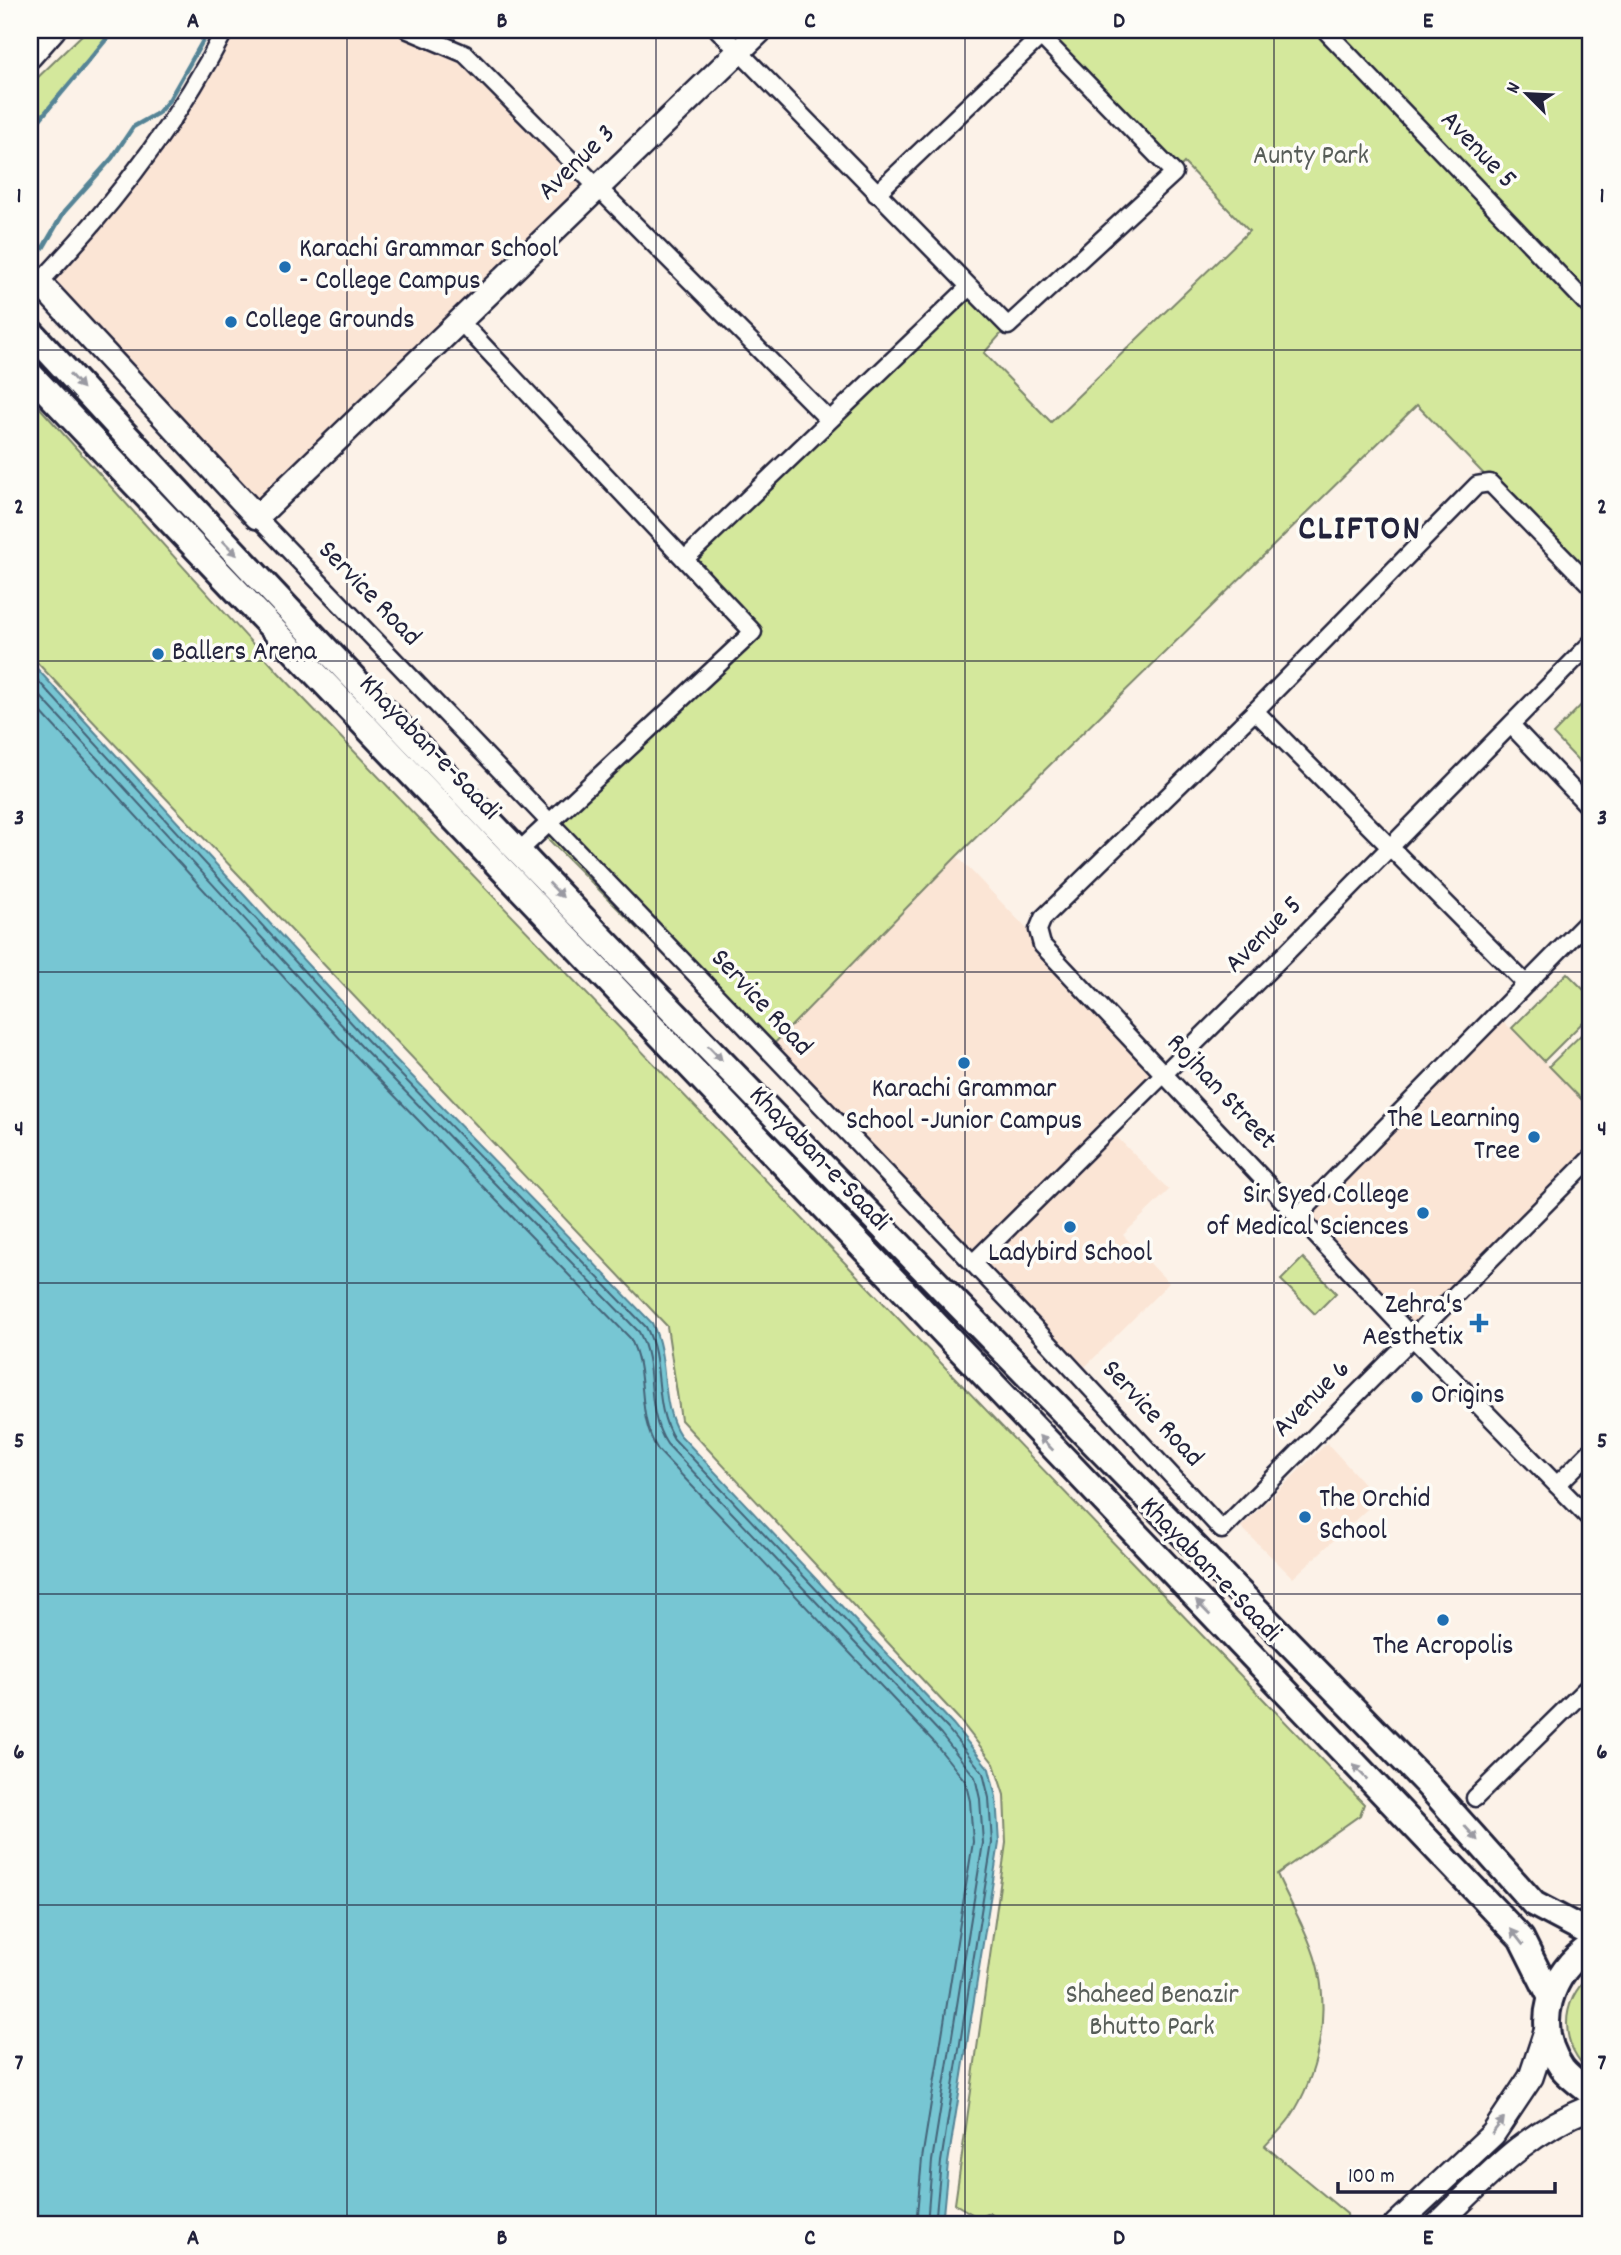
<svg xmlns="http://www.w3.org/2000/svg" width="1621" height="2255" font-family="Dekko,sans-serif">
  <rect width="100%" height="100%" fill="#fcf2e8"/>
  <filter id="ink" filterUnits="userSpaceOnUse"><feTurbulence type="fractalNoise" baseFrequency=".0143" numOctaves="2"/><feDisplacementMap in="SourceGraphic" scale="14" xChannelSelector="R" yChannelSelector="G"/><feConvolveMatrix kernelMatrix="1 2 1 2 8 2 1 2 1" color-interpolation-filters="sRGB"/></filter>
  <g filter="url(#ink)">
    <!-- built -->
    <g fill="#fbe5d5">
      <polygon points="225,30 407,30 465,54 598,186 257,517 39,283 120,191"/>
      <polygon points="957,856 1164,1072 1108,1128 1169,1190 1123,1235 1169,1283 1078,1374 764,1054"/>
      <polygon points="1496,1014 1591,1108 1591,1166 1417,1340 1299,1215"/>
      <polygon points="1327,1443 1378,1499 1293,1578 1241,1527"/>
    </g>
    <!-- green -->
    <g fill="#d4e89c" stroke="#7b856c" stroke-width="2">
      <polygon points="87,30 109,30 111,33 30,131 30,85"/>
      <polygon points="1033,30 1319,30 1591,313 1591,585 1417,405 957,856 764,1054 546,837 752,632 686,558 969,287 1008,326 984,353 1051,422 1249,231 1184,163 1174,173"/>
      <polygon points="1351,30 1591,30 1591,308 1338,43"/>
      <path d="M30 397 279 673 1364 1804 1360 1815 1277 1874C1291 1906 1312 1938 1319 1973 1329 2021 1317 2077 1290 2118 1283 2128 1273 2137 1265 2146L1347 2214 1348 2225H1004L990 2213 979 2218 955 2204 1006 1843 1004 1795 994 1764 958 1718 681 1420 667 1326 30 655Z"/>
      <polygon points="1591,695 1591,774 1553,734"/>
      <polygon points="1567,973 1591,997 1591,1014 1544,1061 1512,1028"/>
      <polygon points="1591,1025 1591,1109 1549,1066"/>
      <polygon points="1303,1258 1336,1293 1315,1314 1281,1280"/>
      <path d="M1591 1974V2073C1559 2044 1559 2003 1591 1974Z"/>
    </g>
    <!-- water -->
    <path fill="#77c6d3" stroke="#558496" stroke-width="2" d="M30 661 373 1036 652 1323C670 1360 659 1403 680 1435L953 1724 989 1769 996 1797 999 1843 948 2163 942 2225H30Z"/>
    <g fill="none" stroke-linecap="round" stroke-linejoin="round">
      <!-- shore -->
      <g stroke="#446478" stroke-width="2">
        <path d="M30 672 368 1041 646 1327C665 1362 652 1405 674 1439L948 1729 983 1773 989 1798 992 1843 941 2162 935 2225"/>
        <path d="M30 685 362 1047 639 1332C658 1367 644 1410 667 1444L941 1734 975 1777 980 1799 983 1843 932 2161 927 2225"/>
        <path d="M30 700 354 1054 630 1338C649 1373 635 1415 658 1450L933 1741 965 1781 970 1801 973 1842 922 2159 916 2225"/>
      </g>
      <!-- stream -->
      <g stroke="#558496" stroke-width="4.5">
        <polyline points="30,131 114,30"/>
        <polyline points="30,242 43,248 64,212 112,158 133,127 158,113 169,100 209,30"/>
      </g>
      <!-- street casing -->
      <g stroke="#22223b" stroke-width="21">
        <g id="street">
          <polyline points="408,30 465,54 829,420"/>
          <polyline points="718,30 1008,326 1174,173 1035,30"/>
          <polyline points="1325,30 1591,308"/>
          <polyline points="876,194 1041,36"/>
          <path d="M39 283C112 207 177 124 225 30"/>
          <polyline points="459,320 753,632 519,851"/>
          <polyline points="257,517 1031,1324 1222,1530 1591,1158"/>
          <polyline points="686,558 969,287"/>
          <polyline points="1591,586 1490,483 1477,485 1255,711 1043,918 1038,930 1042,945 1412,1337 1591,1520"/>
          <polyline points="1255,711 1526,984"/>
          <polyline points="1511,725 1591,809"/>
          <polyline points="1299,1215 1591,918"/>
          <polyline points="973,1263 1288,951 1591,643"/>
          <polyline points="1557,1485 1591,1451"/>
          <polyline points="1475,1798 1591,1684"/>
        </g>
      </g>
      <!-- secondary casing -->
      <g stroke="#22223b" stroke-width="28">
        <g id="secondary">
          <polyline points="30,56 53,30"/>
          <polyline points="30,273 257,517 761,30"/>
          <polyline points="1396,2225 1493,2134 1531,2077 1547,2029"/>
          <path d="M1437 2225C1488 2176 1523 2134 1591 2107"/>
        </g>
      </g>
      <!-- primary casing -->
      <g stroke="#22223b" stroke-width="30">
        <g id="primary">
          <path d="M30 331C483 826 957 1302 1425 1782L1534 1904 1591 1934"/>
          <polyline points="30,374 1521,1938 1550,1996"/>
          <path d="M1591 1946C1550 1972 1532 2026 1562 2068 1569 2077 1582 2086 1591 2093"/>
        </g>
      </g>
      <!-- street -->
      <use href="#street" stroke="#fdfcf7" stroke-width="16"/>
      <!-- secondary -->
      <use href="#secondary" stroke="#fdfcf7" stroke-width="23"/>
      <!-- primary -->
      <use href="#primary" stroke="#fdfcf7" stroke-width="24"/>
    </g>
    <!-- one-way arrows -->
    <defs><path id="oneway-solid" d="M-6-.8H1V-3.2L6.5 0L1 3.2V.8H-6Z" transform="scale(1.75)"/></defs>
    <g fill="#9a9aa2">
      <use href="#oneway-solid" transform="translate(76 381) rotate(48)"/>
      <use href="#oneway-solid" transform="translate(230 548) rotate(46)"/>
      <use href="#oneway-solid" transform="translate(556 890) rotate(46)"/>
      <use href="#oneway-solid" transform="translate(715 1053) rotate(46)"/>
      <use href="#oneway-solid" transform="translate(1046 1443) rotate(-134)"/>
      <use href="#oneway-solid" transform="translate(1203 1608) rotate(-134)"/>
      <use href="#oneway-solid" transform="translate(1360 1772) rotate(-134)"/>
      <use href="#oneway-solid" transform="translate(1471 1833) rotate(48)"/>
      <use href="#oneway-solid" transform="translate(1517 1937) rotate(-128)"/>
      <use href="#oneway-solid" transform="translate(1498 2126) rotate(-52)"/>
    </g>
  </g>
  <!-- grid -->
  <path fill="none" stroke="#22223b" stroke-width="2" stroke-opacity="0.55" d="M347 30V2225M656 30V2225M965 30V2225M1274 30V2225M30 350H1591M30 661H1591M30 972H1591M30 1283H1591M30 1594H1591M30 1905H1591"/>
  <!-- markers -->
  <g fill="#1f6fb2" stroke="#fdfcf7" stroke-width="2.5">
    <circle cx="285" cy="267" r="7"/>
    <circle cx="231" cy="322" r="7"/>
    <circle cx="158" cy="654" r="7"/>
    <circle cx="964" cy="1063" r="7"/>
    <circle cx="1534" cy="1137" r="7"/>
    <circle cx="1423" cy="1213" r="7"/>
    <circle cx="1070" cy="1227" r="7"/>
    <path d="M1475.5 1312.5h7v7h7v7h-7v7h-7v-7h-7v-7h7z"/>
    <circle cx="1417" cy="1397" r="7"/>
    <circle cx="1305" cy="1517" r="7"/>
    <circle cx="1443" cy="1620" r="7"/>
  </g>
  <g text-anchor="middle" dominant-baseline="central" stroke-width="7" stroke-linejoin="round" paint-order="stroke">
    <!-- street labels -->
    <g font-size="28" fill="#22223b" stroke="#fdfcf7">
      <text transform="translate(1477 151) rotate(46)">Avenue 5</text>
      <text transform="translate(578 164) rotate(-44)">Avenue 3</text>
      <text transform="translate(368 595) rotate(46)">Service Road</text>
      <text transform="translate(428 749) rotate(46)">Khayaban-e-Saadi</text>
      <text transform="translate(1265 936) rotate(-45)">Avenue 5</text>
      <text transform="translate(760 1004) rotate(47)">Service Road</text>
      <text transform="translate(1220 1093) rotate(47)">Rojhan Street</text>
      <text transform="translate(818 1160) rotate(46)">Khayaban-e-Saadi</text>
      <text transform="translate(1313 1400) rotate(-45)">Avenue 6</text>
      <text transform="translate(1151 1415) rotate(47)">Service Road</text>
      <text transform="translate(1209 1571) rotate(46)">Khayaban-e-Saadi</text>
    </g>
    <!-- park labels -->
    <g font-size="28" fill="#575d58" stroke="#fdfcf7">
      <text x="1311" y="158">Aunty Park</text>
      <text x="1152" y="1997">Shaheed Benazir<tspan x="1152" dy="32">Bhutto Park</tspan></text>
    </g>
    <!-- poi labels -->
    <g font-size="28" fill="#22223b" stroke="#fdfcf7" text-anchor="start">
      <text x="299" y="251">Karachi Grammar School<tspan x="299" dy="32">- College Campus</tspan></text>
      <text x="245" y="322">College Grounds</text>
      <text x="172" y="654">Ballers Arena</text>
      <text x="964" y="1091" text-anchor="middle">Karachi Grammar<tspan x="964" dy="32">School -Junior Campus</tspan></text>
      <text x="1520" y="1121" text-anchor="end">The Learning<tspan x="1520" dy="32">Tree</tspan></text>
      <text x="1409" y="1197" text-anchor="end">Sir Syed College<tspan x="1409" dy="32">of Medical Sciences</tspan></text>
      <text x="1070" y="1255" text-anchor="middle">Ladybird School</text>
      <text x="1463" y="1307" text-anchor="end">Zehra's<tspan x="1463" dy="32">Aesthetix</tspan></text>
      <text x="1431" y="1397">Origins</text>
      <text x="1319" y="1501">The Orchid<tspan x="1319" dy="32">School</tspan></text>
      <text x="1443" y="1648" text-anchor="middle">The Acropolis</text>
    </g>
    <!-- district labels -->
    <g font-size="35" font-weight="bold" letter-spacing="2" fill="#22223b" stroke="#fdfcf7">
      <text x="1360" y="531">CLIFTON</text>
    </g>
  </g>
  <!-- margin -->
  <rect width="1621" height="2255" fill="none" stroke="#fdfcf7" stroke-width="77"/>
  <!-- north arrow -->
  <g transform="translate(1527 94) rotate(294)" stroke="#fdfcf7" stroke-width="5" paint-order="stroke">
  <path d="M0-5L12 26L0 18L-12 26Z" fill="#22223b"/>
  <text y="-10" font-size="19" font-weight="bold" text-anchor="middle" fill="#22223b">N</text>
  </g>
  <!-- scale -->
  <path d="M1338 2182v10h217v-10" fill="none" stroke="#22223b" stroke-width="3.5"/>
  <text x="1348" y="2182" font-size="21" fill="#22223b" stroke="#fdfcf7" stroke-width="5" paint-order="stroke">100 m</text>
  <rect x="38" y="38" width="1544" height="2178" fill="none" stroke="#22223b" stroke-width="2.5"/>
  <g font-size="23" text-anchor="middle" font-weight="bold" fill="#22223b">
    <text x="193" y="27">A</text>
    <text x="502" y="27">B</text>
    <text x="810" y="27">C</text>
    <text x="1119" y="27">D</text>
    <text x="1428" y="27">E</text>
    <text x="19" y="202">1</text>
    <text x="1602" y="202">1</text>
    <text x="19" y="513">2</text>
    <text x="1602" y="513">2</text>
    <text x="19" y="824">3</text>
    <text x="1602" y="824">3</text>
    <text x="19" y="1135">4</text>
    <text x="1602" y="1135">4</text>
    <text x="19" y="1447">5</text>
    <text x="1602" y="1447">5</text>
    <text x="19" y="1758">6</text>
    <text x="1602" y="1758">6</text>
    <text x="19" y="2069">7</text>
    <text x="1602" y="2069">7</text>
    <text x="193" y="2244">A</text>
    <text x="502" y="2244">B</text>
    <text x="810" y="2244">C</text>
    <text x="1119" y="2244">D</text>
    <text x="1428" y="2244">E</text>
  </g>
</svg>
